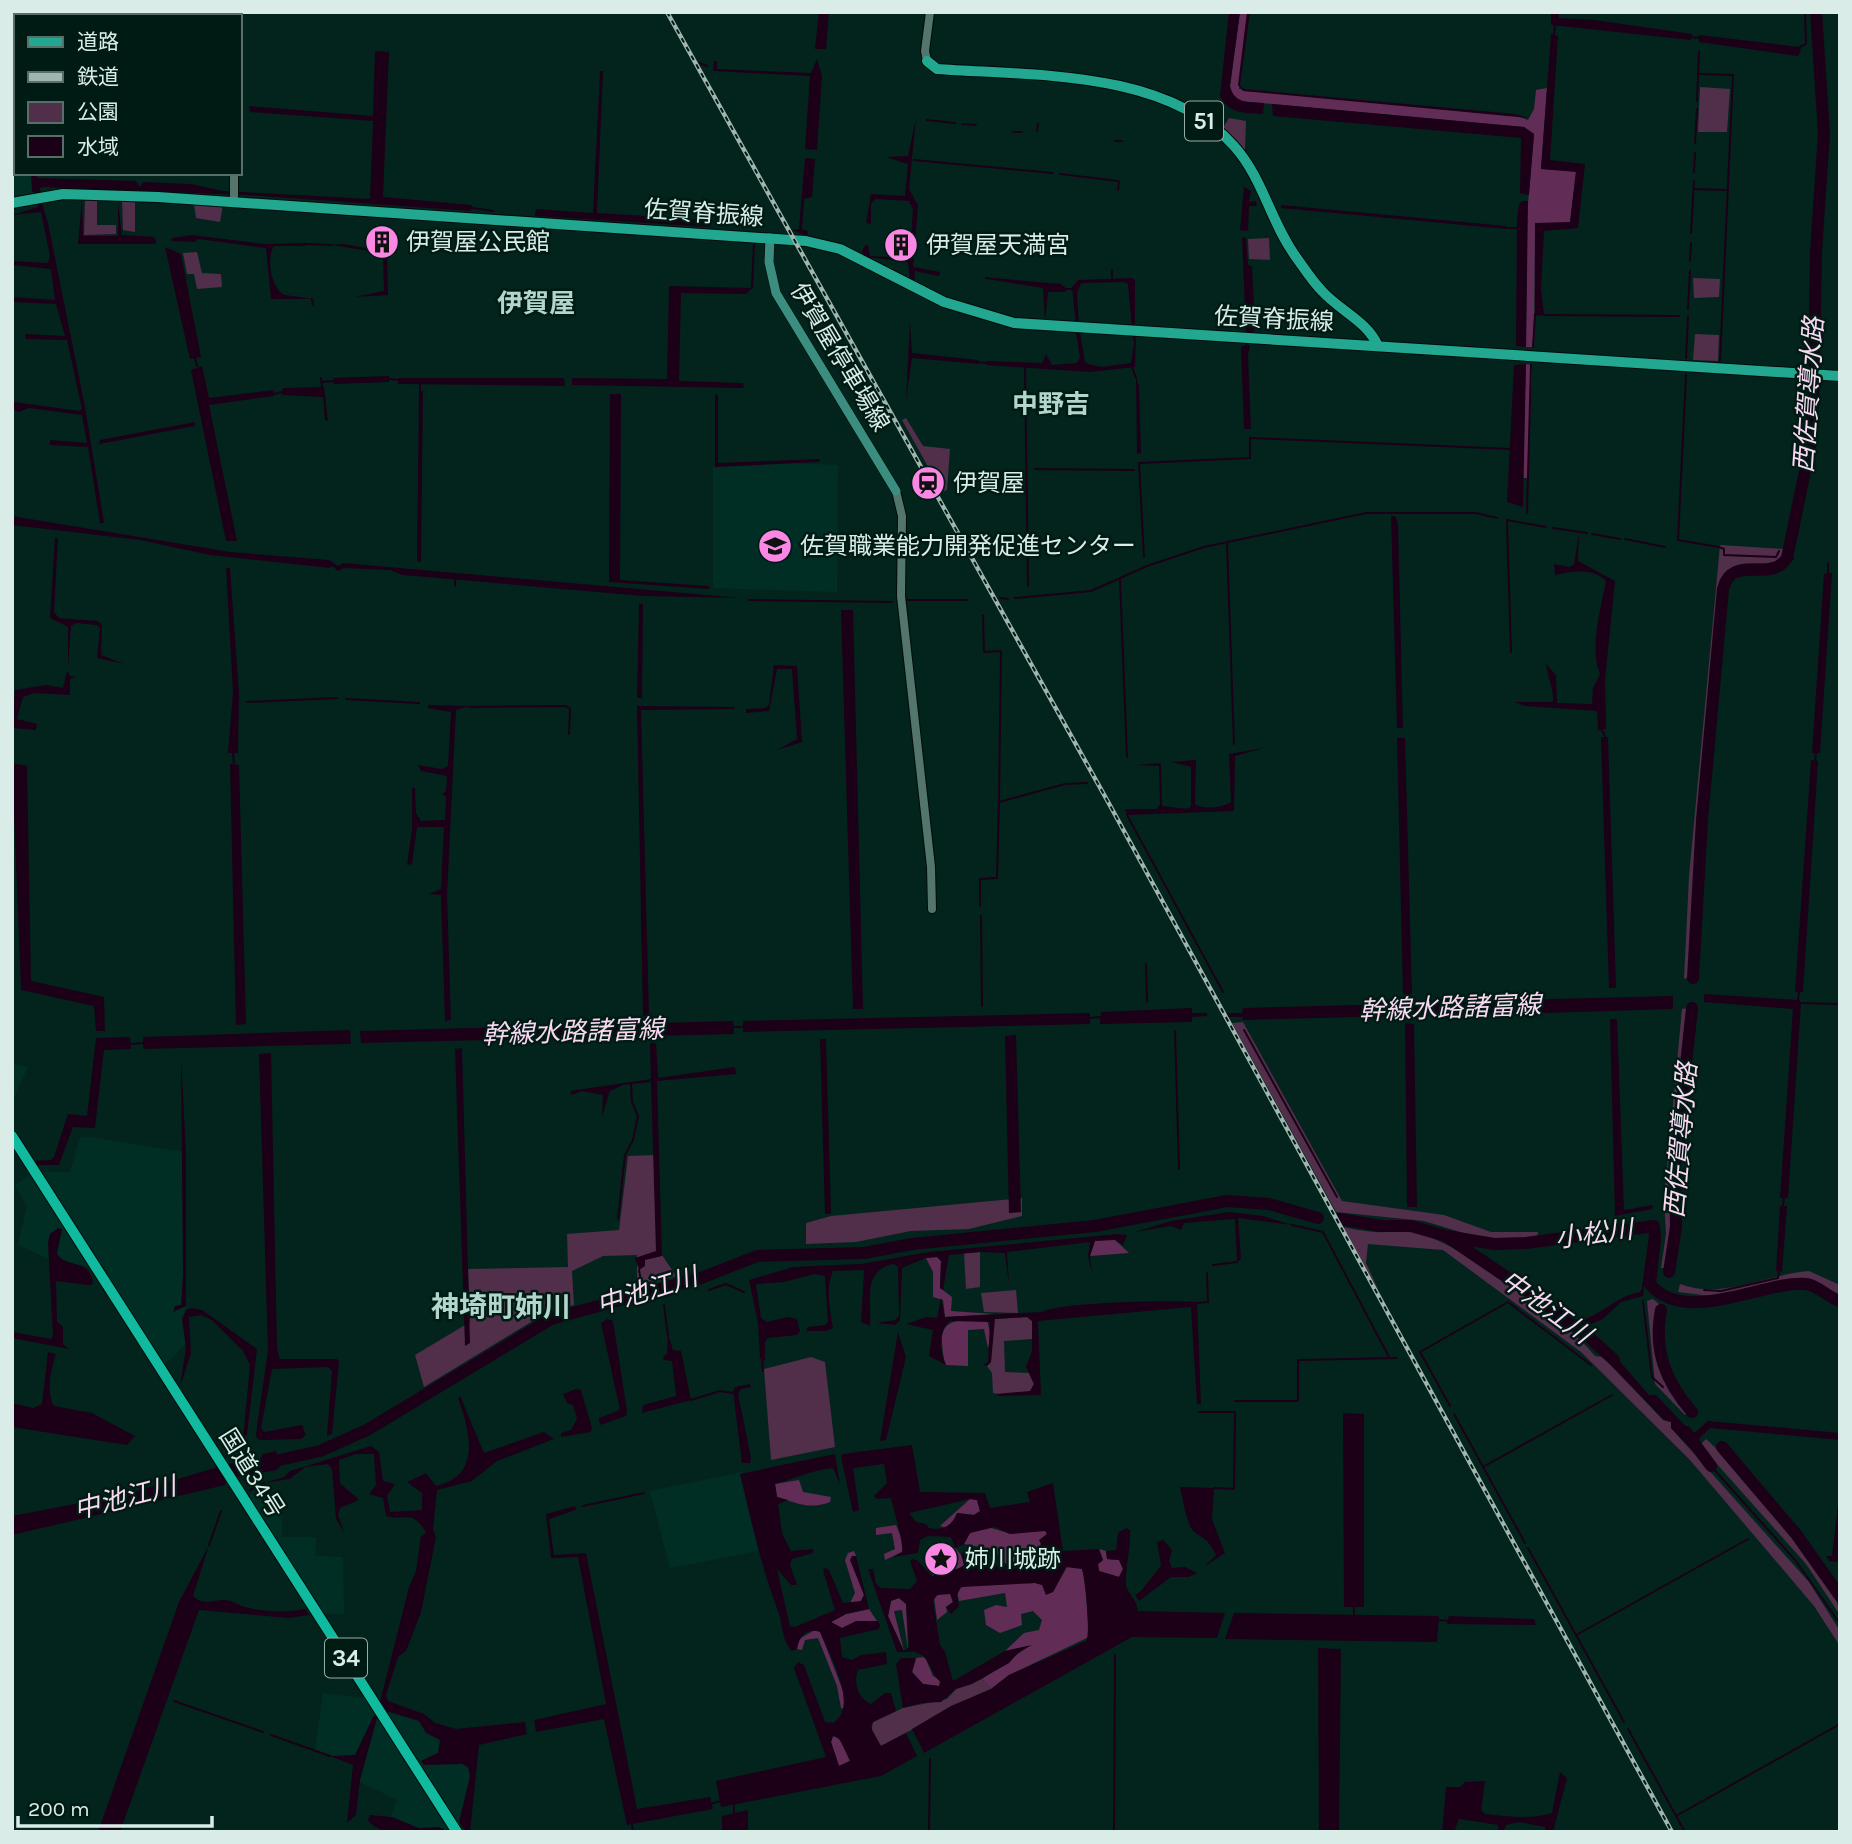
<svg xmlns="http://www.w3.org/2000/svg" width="1852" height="1844" font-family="Karla,'Noto Sans JP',sans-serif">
  <rect width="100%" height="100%" fill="#03241d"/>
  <!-- built -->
  <g fill="#002e25">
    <polygon points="12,127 16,128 16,173 33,173 36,195 12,199"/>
    <polygon points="760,462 838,465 837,592 713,588 713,467"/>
    <polygon points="12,1064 28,1067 12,1102"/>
    <polygon points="88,1137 185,1152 184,1301 189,1340 165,1365 41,1172 70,1172 80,1138"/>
    <polygon points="32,1174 43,1192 89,1267 52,1260 18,1245 27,1206 15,1185"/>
    <polygon points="742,1472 762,1550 670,1568 650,1491"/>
    <polygon points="267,1485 268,1504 282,1504 282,1537 316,1537 315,1556 343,1557 344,1614 322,1614 249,1495"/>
    <polygon points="323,1693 385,1701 443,1734 475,1771 464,1823 443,1832 388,1824 397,1800 356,1780 353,1764 315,1750"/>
  </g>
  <!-- green -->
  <g fill="#512e4a">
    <polygon points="1700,87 1730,89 1727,132 1698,132"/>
    <polygon points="1229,118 1246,121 1245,150 1223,128"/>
    <polygon points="85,199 97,199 97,225 116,225 116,234 84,235"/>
    <polygon points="122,200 135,201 135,232 123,230"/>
    <polygon points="194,204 223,205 220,222 196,218"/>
    <polygon points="1269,238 1270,260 1249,259 1248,239"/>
    <polygon points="197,252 202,273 221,274 222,287 197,289 194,274 187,274 183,253"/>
    <polygon points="1693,278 1720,279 1719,297 1694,298"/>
    <polygon points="1695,334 1719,335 1718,361 1693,360"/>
    <polygon points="906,418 923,446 950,449 947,490 942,492 902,420"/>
    <path d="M1720 545 1786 549 1783 559C1758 571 1741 552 1721 578L1695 852 1689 977 1684 979 1689 876Z"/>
    <polygon points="1687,1008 1671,1169 1671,1236 1666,1268 1661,1268 1666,1234 1664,1199 1682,1009"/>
    <polygon points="1243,1022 1342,1201 1444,1215 1491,1232 1538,1232 1537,1240 1493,1242 1424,1221 1336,1212 1232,1023"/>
    <polygon points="656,1155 660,1252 676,1276 637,1288 637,1255 603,1256 572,1271 574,1305 549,1311 424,1387 415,1355 470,1322 468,1269 568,1267 567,1234 619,1230 628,1156"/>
    <polygon points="1022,1198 1022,1216 969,1229 911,1231 856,1242 806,1244 806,1223 831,1216"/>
    <path d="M1342 1227C1353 1229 1363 1231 1374 1232 1388 1233 1403 1228 1416 1232 1464 1246 1564 1317 1595 1356L1603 1357 1663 1420 1671 1422V1428L1809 1582 1840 1631V1646L1814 1606 1690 1460 1581 1352 1443 1250 1368 1244 1366 1263 1379 1291Z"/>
    <polygon points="980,1252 980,1287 966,1289 964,1253"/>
    <path d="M1809 1271 1840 1285V1295L1811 1280 1719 1297 1678 1292 1680 1284C1721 1300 1768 1274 1809 1271Z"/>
    <polygon points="1016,1290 1018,1313 984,1312 981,1293"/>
    <path d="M1653 1299 1659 1304C1646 1348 1659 1378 1687 1412L1685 1415 1655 1384 1647 1301Z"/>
    <polygon points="1027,1317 1032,1321 1032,1339 1004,1341 1005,1372 1029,1373 1034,1384 1030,1392 1004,1395 993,1393 992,1373 987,1366 991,1362 993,1322 995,1319"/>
    <polygon points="811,1357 825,1362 835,1447 771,1460 764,1369"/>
    <path d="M1706 1439C1735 1464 1840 1581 1840 1615L1806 1564 1700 1445Z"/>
    <path d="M982 1679 991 1689C954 1705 921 1725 885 1744L880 1746C874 1740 870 1730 873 1722L903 1708 947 1699 956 1689Z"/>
  </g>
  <!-- forest -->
  <g fill="#612d57">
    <polygon points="1240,12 1247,12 1247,18 1239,89 1515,115 1528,120 1534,109 1536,90 1547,88 1541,169 1576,171 1570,223 1535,224 1534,347 1526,347 1527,215 1534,134 1524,127 1239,101 1232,95 1230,86"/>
    <polygon points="1526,364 1532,365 1528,478 1522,478"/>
    <polygon points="1095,1240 1115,1240 1129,1253 1090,1256"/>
    <polygon points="937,1257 941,1261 940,1288 952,1297 951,1311 994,1314 945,1317 943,1300 933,1297 933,1272 926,1258"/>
    <path d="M987 1320 991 1336 988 1348 984 1329 968 1330V1366L946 1365C943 1358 943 1351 942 1343 940 1315 966 1321 987 1320Z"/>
    <path d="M799 1480 803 1492 831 1497 830 1502C809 1510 797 1503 777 1497L775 1484Z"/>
    <polygon points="970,1499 977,1500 980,1511 974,1515 957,1513 953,1525 947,1528 940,1526"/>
    <polygon points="896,1525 904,1544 902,1552 885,1560 884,1554 895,1549 892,1533 876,1535 876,1528"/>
    <polygon points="988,1527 1011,1534 1045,1530 1047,1534 1040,1541 1041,1544 1037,1550 1046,1562 1038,1567 1029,1563 1002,1563 995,1550 964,1544 970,1533"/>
    <polygon points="955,1548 963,1557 964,1565 957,1571 932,1576 940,1561 940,1551"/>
    <polygon points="1099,1549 1106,1551 1107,1559 1119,1560 1123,1569 1119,1577 1099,1571 1098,1564 1103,1560"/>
    <polygon points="854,1551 856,1556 852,1556 864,1595 861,1601 849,1605 855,1593 845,1560 848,1553"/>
    <path d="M1074 1566 1082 1569 1085 1578 1089 1637 1009 1675 991 1689 982 1679 1029 1646 1005 1651 1024 1633 1039 1630 1042 1620 1033 1611 1021 1614 1022 1625 1000 1633 986 1625 984 1610 996 1605 1007 1607 1005 1593 959 1601 957 1590C970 1580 1017 1584 1035 1583L1043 1585 1046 1594 1053 1592 1067 1567Z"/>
    <polygon points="944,1593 950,1593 953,1602 946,1607 947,1612 937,1620 934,1597"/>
    <polygon points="899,1598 906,1604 908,1649 902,1610 894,1611 904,1651 888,1616 891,1601"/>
    <polygon points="869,1609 877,1621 856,1622 842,1628 831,1622 846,1614"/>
    <polygon points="815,1630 820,1631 843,1691 845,1709 841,1708 837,1686 818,1638 805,1640 802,1650 797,1649 799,1639"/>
    <polygon points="925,1657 933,1676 940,1680 939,1686 923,1684 912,1672 916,1658"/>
    <path d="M833 1736C842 1739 849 1751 850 1761L839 1766 831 1742Z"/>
  </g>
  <!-- water -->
  <g fill="#1b0017" fill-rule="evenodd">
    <polygon points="819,12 829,12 826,49 815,49"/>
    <path d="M1229 12H1240L1230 86C1234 104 1249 102 1264 103L1263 114C1245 113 1229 114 1220 96Z"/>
    <polygon points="1247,12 1250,12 1240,85 1244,89 1515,114 1529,118 1243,91 1238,85"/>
    <polygon points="1551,12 1559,12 1559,18 1594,20 1692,34 1691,40 1551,25"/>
    <polygon points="1551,34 1558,36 1550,160 1585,164 1578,228 1544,231 1541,288 1544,315 1535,316 1535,223 1570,222 1576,172 1541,169"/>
    <polygon points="1699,35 1800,47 1801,51 1798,56 1699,42"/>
    <polygon points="375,51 389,52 383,197 472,205 471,211 247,195 43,187 39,188 42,194 32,192 31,173 36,173 37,178 136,181 140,187 143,182 191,184 223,191 370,199 373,121 250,112 249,106 373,116"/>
    <polygon points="817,59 822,76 817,150 805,149 810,76 713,71 714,61 717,61 717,69 811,73"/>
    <polygon points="600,71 603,71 597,213 711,220 710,227 535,216 536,209 593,213"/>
    <polygon points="1272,104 1524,127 1534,134 1529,195 1520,193 1521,138 1273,116"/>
    <polygon points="916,118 909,189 918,205 913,267 940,272 939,276 915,271 914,282 910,281 908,262 867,257 862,253 864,246 868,245 870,256 905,258 910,252 913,209 909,201 875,199 871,204 871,224 866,223 871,194 905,196 908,164 886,157 908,156"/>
    <polygon points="805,158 815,159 812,197 804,199 802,229 808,231 807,236 792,230 799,229"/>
    <polygon points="1244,187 1251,191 1249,202 1256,201 1257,206 1249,206 1248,231 1240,230"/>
    <polygon points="82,198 83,236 118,236 118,201 122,235 155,237 156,244 78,244"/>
    <polygon points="39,200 41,200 48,223 85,407 104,523 100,523 88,447 50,445 50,440 87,443 82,415 29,408 19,412 14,410 14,402 79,411 82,409 67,340 26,339 25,334 65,336 56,304 12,302 12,297 55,300 51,269 12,265 12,261 48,263 50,256 41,212 12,215 38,207"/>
    <polygon points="1523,201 1528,201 1526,347 1516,346 1517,220 1519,204"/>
    <polygon points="1281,205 1506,226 1506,229 1281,208"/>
    <path d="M192 235 265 244 306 243V246H274C266 258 271 289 285 295L314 299H271L266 248 198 239 194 242 171 241 172 238Z"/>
    <polygon points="1242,237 1246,238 1248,265 1252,266 1255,330 1251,334 1246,334"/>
    <polygon points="344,244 387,252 388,295 355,297 384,291 383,257 382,253 332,245"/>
    <polygon points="165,247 181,254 201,357 190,359"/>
    <polygon points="994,278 1061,284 1067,289 1065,292 1048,292 1045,322 1043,288 993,280"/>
    <polygon points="1132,278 1135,280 1135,328 1132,328 1128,284 1124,282 1081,283 1077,293 1079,324 1076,324 1072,287 1078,280"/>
    <polygon points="669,286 752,288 746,294 681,293 679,381 743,383 744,388 572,385 572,378 667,379"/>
    <polygon points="910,321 912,353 978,360 979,364 912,358 906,400"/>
    <polygon points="1076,332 1080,332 1085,363 1101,367 1131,363 1134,342 1132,334 1136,335 1135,367 1090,372 986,365 986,361 1042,363 1046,354 1052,365 1077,363 1080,358"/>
    <polygon points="1247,344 1250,346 1248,355 1251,429 1244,429 1241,347"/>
    <polygon points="1526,364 1523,507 1507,502 1514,365"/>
    <polygon points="202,366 209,398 273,390 274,396 209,405 237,541 226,541 191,370"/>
    <polygon points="389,376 389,382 334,384 333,378"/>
    <polygon points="1136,376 1139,386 1141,453 1137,454"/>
    <polygon points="398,378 564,378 565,386 398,384"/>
    <polygon points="324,387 328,421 325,420 323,397 282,395 283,388"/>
    <polygon points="419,391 423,391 421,562 417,561"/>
    <polygon points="610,394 621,394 620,580 709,586 709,589 609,582"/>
    <polygon points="718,394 718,463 820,459 819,462 715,467 715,395"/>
    <polygon points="195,422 195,426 99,444 100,440"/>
    <polygon points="12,516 230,552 329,560 338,566 343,563 740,598 643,596 403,575 390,570 344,568 338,571 332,566 330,568 210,555 140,540 12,525"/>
    <polygon points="1391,516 1396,517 1398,525 1403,728 1397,728"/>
    <path d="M1579 533 1578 561 1615 581 1605 680 1606 729 1598 730 1597 711 1525 706 1514 702H1553C1554 689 1548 679 1546 664L1556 675 1557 703 1592 704 1593 688 1600 674C1589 648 1601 608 1606 581 1594 568 1571 571 1555 575L1554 564 1570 567 1574 564Z"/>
    <polygon points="55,538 58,538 54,612 59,618 98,621 102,625 101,655 124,664 97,658 100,628 97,625 76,623 71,626 68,668 68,627 50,618"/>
    <polygon points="226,568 230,568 239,694 238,753 228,753 233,692"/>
    <polygon points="1832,573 1820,753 1812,753 1824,574"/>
    <polygon points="639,604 643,604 642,698 637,698"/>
    <polygon points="841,610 853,610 863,1009 853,1009"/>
    <polygon points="774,665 797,666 802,742 777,750 797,739 792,669 777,669 769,711 746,713 746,709 766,708 769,704"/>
    <polygon points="67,671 70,676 75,677 70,679 70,695 34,693 23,697 17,719 37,724 36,730 12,728 15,690 46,685 63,688"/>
    <polygon points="428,705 469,706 456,710 447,896 451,1020 445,1021 441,895 429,894 441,889 444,827 417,827 412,864 407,865 412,830 412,788 415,788 416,813 421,821 445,820 446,796 442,794 446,791 447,776 421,771 418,765 442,769 448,766 451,712 428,708"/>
    <polygon points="637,706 735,707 734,709 641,710 649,1016 643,1016"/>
    <polygon points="1601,737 1608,737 1616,988 1609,988"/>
    <polygon points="1397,738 1405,738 1412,994 1403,994"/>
    <path d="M1264 748 1235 756 1234 811 1127 815 1125 809H1157L1160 804 1159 766 1135 765 1161 763 1162 806 1188 809 1191 806V767L1171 762 1196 760 1195 804C1204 810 1222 808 1231 802L1229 754Z"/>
    <polygon points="1811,760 1818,761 1803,992 1795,992"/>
    <polygon points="12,763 27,766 31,981 104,997 105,1031 96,1031 94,1006 21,990"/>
    <polygon points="230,764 239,765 246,1024 236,1025"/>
    <polygon points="1704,994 1799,1000 1801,1003 1788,1198 1780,1198 1793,1009 1704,1002"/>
    <polygon points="1673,996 1673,1009 1519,1014 1519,1000"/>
    <polygon points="1510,1001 1510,1013 1243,1020 1242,1017 1227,1017 1227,1013 1242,1013 1243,1008"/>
    <polygon points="1192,1008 1192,1013 1207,1013 1207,1016 1192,1017 1192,1022 1100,1024 1101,1012"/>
    <polygon points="1090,1013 1090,1024 743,1032 743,1021"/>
    <polygon points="1610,1019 1617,1019 1624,1210 1653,1205 1652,1209 1615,1216"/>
    <polygon points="733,1021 734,1034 361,1043 360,1031"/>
    <polygon points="1405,1023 1414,1024 1417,1207 1407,1207"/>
    <polygon points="350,1030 351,1044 143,1049 143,1037"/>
    <polygon points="1016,1035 1021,1212 1009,1213 1005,1036"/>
    <polygon points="130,1037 131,1049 104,1050 95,1128 73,1127 59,1165 37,1165 34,1161 51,1160 54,1157 68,1114 87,1116 96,1038"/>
    <polygon points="820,1039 826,1039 831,1214 825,1214"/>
    <polygon points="650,1043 656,1043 658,1078 735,1067 736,1074 657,1081 662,1256 645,1260 645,1266 639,1270 635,1258 656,1251 651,1082 623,1085 610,1091 602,1116 603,1095 582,1091 572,1095 570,1091 651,1079"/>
    <polygon points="462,1048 470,1343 465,1346 455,1049"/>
    <polygon points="271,1053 277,1349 280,1359 337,1359 339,1362 332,1434 327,1436 332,1371 328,1367 272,1369 261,1428 264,1432 302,1425 306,1435 301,1439 262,1440 257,1439 256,1434 268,1350 259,1054"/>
    <polygon points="181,1057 186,1153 186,1306 173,1312 175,1306 181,1305 183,1274"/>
    <polygon points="1780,1206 1787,1206 1782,1272 1776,1271"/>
    <polygon points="1229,1212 1263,1216 1292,1225 1238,1218 1241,1259 1237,1262 1235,1219 1184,1223 1181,1230 1171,1226 1135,1232 1171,1221"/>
    <path d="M58 1228 62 1229 57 1254C68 1269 91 1258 93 1284L88 1285 56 1281 57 1322 63 1327V1344L69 1349 12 1338V1332L51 1339 53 1336 48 1243 50 1234Z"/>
    <path d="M1118 1234 1127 1235 1123 1245 1115 1240 1095 1241 1090 1256 1092 1274 1088 1256 1090 1242 1007 1252 1009 1285 1005 1253 980 1252 949 1255 943 1290 940 1288 941 1261 937 1257 926 1258 902 1268 900 1321 895 1325 877 1323 895 1320 899 1315 898 1267 894 1264C861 1270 872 1302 870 1326L861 1322 864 1270 833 1271C825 1288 830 1310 833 1328L826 1331H806L808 1327 825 1325 828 1322 825 1276 814 1274 784 1282 756 1284 761 1318 767 1322 788 1317 797 1319 800 1331 797 1335 768 1338 765 1342V1361L760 1358 758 1323 749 1280 793 1267 861 1264 929 1252Z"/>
    <path d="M1644 1286 1643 1296 1621 1302 1603 1319 1586 1326 1577 1321C1601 1317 1615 1296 1640 1292Z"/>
    <path d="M941 1298 945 1317 1042 1312C1060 1302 1173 1300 1197 1302L1201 1404H1197L1191 1307 1038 1321 1041 1395 1000 1396 996 1394 1030 1391 1034 1384 1026 1367 1032 1351V1321L1027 1317 995 1319 991 1362 987 1366 983 1365 988 1362 990 1322 950 1321C938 1330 940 1353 946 1365L929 1356 933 1330 906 1324 926 1317 937 1318Z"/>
    <polygon points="191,1308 202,1310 257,1349 247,1434 243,1439 250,1365 243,1351 212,1320 201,1315 189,1317 191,1353 180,1387 186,1348 182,1319 186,1310"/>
    <polygon points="607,1319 613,1321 627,1411 626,1416 600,1425 599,1418 620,1410 601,1323"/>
    <polygon points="898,1332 906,1357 886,1440 880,1441"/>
    <polygon points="668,1334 673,1350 681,1351 691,1400 642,1413 643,1405 676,1396 672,1361 664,1360 663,1357 667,1354"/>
    <polygon points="1608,1348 1649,1395 1656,1395 1693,1434 1708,1421 1840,1433 1840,1440 1710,1428 1690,1448 1671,1428 1671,1422 1664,1420 1603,1357 1606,1354 1603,1351"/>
    <path d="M48 1352 56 1354C51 1368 46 1393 54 1406L92 1413 135 1436 127 1445 12 1427V1403L33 1408 42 1404Z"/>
    <polygon points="750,1384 751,1387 741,1389 738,1394 751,1458 750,1463 742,1463 733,1391 735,1387"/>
    <polygon points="576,1389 581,1390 592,1428 591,1432 561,1437 561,1433 571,1430 577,1419 573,1405 567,1403 563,1394"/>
    <path d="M460 1396 484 1453 544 1432 554 1439 497 1461 472 1481 437 1490 433 1530 436 1537 421 1612 406 1651 398 1657 386 1695 388 1701 424 1714 435 1723 456 1729 525 1722 527 1734 479 1745 470 1832H466L459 1822 470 1776 468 1767 462 1764 424 1765 421 1761 438 1753 440 1740 426 1733 419 1721 386 1711 380 1702 409 1587 416 1571 421 1536 426 1533C412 1508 407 1522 386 1516L383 1498 369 1494 376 1485 374 1454H356L339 1460 340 1483 359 1500 340 1508 338 1515 344 1532 336 1519 332 1469 328 1464 305 1467 290 1479 264 1483 284 1477 290 1471 371 1446 379 1452 383 1481 395 1484 387 1496 390 1512 422 1510V1493L407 1482 426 1473 436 1486C482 1476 470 1431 458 1398Z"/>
    <polygon points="1343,1413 1364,1414 1364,1607 1344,1607"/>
    <path d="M912 1445 920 1492 985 1493 990 1508 1030 1502 1027 1492 1053 1483 1063 1551 1099 1549 1103 1560 1098 1564 1099 1571 1119 1577 1123 1569 1119 1560 1107 1559 1106 1551 1116 1550 1118 1533 1126 1528 1130 1530C1131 1548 1125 1568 1126 1587L1136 1603 1138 1611 1225 1613 1217 1638 1132 1637 924 1753 912 1729 951 1706 991 1689 1009 1675 1086 1641C1091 1634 1085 1579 1082 1569L1066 1567 1053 1592 1046 1595 1042 1585 1035 1583 961 1587 957 1595 959 1606 951 1614 946 1607 953 1602 950 1594 937 1595 933 1601 940 1645 945 1652 953 1681 1005 1651 1032 1645 1019 1652 1009 1663 972 1684 956 1689 941 1702 921 1703 903 1708 896 1664 901 1658H916L912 1672 923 1684 939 1686 941 1682C930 1675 931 1656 915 1652 909 1651 902 1653 897 1652L868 1569H873L876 1584 881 1588 910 1589 917 1581 910 1561 912 1559 917 1560 932 1576C943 1569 954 1573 964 1565L961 1554 966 1551C968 1556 970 1563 975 1565 989 1570 1016 1560 1038 1567L1046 1562 1045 1557 1037 1554 1041 1544 1039 1540 1047 1534 1045 1531 1010 1534 995 1527 970 1533 964 1544 955 1548 951 1537 928 1536 920 1540 918 1553 893 1557 902 1552C904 1544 894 1511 891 1498L877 1499 874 1496 887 1483 884 1464 853 1468 859 1510 853 1512 841 1457 842 1454ZM970 1499 977 1500 980 1511 974 1515 957 1513C952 1526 943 1531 929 1528L926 1524 916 1522 909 1513ZM899 1598 906 1604 909 1647 904 1651 888 1616 891 1601Z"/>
    <polygon points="276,1451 281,1465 277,1470 236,1477 228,1464 260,1459 263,1454"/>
    <path d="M835 1454 840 1484 833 1468C808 1471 798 1478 775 1484L777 1497 788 1500 778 1504 782 1533 791 1551 813 1549V1553L792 1559 790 1565 797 1585H791L777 1569 790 1626 795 1627 835 1610 823 1570 825 1568 829 1570 843 1603 861 1601 864 1595 850 1560 852 1556H856L869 1609 846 1614 831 1622 842 1628 856 1621H877L880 1624 879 1629 840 1638 842 1657 852 1660 861 1655 886 1652 887 1664 858 1670C853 1683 858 1698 871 1704L885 1693H891L896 1711 873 1722 871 1728 881 1746 906 1733 917 1756 881 1776 721 1807 716 1781 826 1757 794 1668 798 1662 804 1665 825 1722 833 1723C860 1706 829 1655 820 1632 806 1627 799 1637 797 1649L792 1651C781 1639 783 1624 778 1611 761 1567 751 1520 740 1474ZM833 1736 839 1738 850 1761 839 1766 831 1742Z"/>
    <polygon points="218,1467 227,1479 225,1485 12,1535 12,1516 127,1494"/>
    <polygon points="1840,1485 1839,1554 1840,1562 1829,1561 1826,1556 1832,1556"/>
    <path d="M1180 1487 1214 1488 1212 1519 1225 1553 1204 1567 1216 1555C1206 1533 1197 1539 1190 1526 1185 1515 1183 1500 1180 1487Z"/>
    <polygon points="575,1506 576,1510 549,1519 554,1555 586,1553 637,1809 710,1797 713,1809 627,1825 604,1719 536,1732 534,1720 606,1704 578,1557 551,1558 546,1514"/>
    <polygon points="1163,1540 1172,1550 1169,1561 1172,1568 1185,1567 1197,1573 1189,1577 1171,1577 1139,1601 1135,1595 1140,1592 1161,1566 1157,1542"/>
    <path d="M209 1545 193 1596C203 1606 213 1600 224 1600 232 1600 238 1605 245 1607 264 1612 287 1613 305 1609L309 1615 289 1618 199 1610 120 1832H98L179 1602Z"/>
    <polygon points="1234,1613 1439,1616 1437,1642 1225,1639"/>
    <polygon points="1449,1616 1534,1619 1536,1625 1447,1624"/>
    <polygon points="1318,1648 1341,1649 1339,1832 1319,1832"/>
    <polygon points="374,1715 377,1718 360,1780 356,1815 347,1823 353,1765 330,1756 355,1755"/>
    <path d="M1560 1772 1567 1778 1553 1832H1546L1545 1827 1519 1822 1506 1825 1503 1832H1499L1498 1825 1459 1819 1454 1832H1442L1446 1787H1460L1465 1782 1485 1781 1481 1810 1485 1814C1507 1816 1532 1820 1552 1813Z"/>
    <polygon points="748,1810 748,1832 722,1832 722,1816"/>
    <path d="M370 1815 392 1817 419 1828 439 1827 449 1832C427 1832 381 1840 368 1820Z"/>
  </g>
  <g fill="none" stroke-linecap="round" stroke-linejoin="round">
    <!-- stream -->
    <g stroke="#1b0017" stroke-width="2">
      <polyline points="1554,35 1555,25"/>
      <polyline points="1691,37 1699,38"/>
      <polyline points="1800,47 1806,44 1805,12"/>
      <polyline points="699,63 707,66"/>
      <polyline points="1698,74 1733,75 1720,361"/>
      <polyline points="1697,101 1699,52"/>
      <polyline points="927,120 955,123"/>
      <polyline points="962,124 976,125"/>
      <polyline points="1037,131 1038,124"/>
      <polyline points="1013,132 1022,132"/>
      <polyline points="1115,141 1122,141"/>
      <polyline points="1695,143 1697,109"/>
      <polyline points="914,160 1053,173"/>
      <polyline points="1694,172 1695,153"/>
      <polyline points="1060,174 1118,181"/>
      <polyline points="1694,189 1726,190"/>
      <polyline points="1118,190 1119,182"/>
      <polyline points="472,208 493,211"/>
      <polyline points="1506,228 1517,228"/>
      <polyline points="1691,233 1694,181"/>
      <polyline points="306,244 332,245"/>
      <polyline points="1690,261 1691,243"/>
      <polyline points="986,278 993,279"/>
      <polyline points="1112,278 1112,270"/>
      <polyline points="752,288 754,243"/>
      <polyline points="1067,289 1072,289"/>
      <polyline points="312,299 313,305"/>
      <polyline points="1688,309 1690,271"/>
      <polyline points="1544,315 1679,316"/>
      <polyline points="1533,347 1535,314"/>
      <polyline points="195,358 197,366"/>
      <polyline points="1686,358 1688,317"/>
      <polyline points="978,362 986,363"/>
      <polyline points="1025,367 1028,586"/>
      <polyline points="1132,367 1136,378"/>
      <polyline points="1686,375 1678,540 1719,547 1724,549 1724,555 1776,557 1779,551"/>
      <polyline points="321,378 322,387"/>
      <polyline points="389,379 398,380"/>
      <polyline points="322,382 333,381"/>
      <polyline points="420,385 420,391"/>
      <polyline points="274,394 282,392"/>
      <polyline points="1035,469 1134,470"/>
      <polyline points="1527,513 1531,365"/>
      <polyline points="1553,528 1587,533"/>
      <polyline points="1592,534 1620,539"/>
      <polyline points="1625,539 1665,547"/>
      <polyline points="1227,543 1234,744"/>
      <polyline points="1144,557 1139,463 1250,458 1250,438 1510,449"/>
      <polyline points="1787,558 1793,559"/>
      <polyline points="1828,563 1828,573"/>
      <polyline points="1120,580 1127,757"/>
      <polyline points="455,586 455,580"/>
      <polyline points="1000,598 1008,599"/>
      <polyline points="1015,598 1091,591 1147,566 1204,547 1366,513 1476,513 1497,518"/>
      <polyline points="749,600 892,602"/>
      <polyline points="907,600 967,600"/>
      <polyline points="983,615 984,652 1001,651 999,802 1065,784 1087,783"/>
      <polyline points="1511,652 1507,520 1546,527"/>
      <polyline points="346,699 419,703"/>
      <polyline points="247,702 337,698"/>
      <polyline points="469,707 566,706 570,709 569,734"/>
      <polyline points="1602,730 1605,737"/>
      <polyline points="233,753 234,765"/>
      <polyline points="1815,761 1816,752"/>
      <polyline points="1127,815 1223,992"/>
      <polyline points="980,906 980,879 997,878 999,802"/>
      <polyline points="981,916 982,1006"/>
      <polyline points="1146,964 1147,1002"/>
      <polyline points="1798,1000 1799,992"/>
      <polyline points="1801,1003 1840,1004"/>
      <polyline points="1089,1018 1101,1017"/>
      <polyline points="733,1027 744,1027"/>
      <polyline points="1244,1030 1337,1197"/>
      <polyline points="1175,1031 1179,1169"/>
      <polyline points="131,1044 143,1043"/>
      <polyline points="1783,1206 1784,1198"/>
      <polyline points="618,1219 625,1155 633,1140 638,1116 632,1102 631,1084"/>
      <polyline points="1292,1225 1323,1232 1389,1357"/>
      <polyline points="1213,1265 1237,1262"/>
      <polyline points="639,1270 641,1281"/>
      <polyline points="1643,1287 1650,1236"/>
      <polyline points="709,1290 726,1284 744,1292"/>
      <polyline points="1704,1290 1721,1291 1778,1278 1779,1272"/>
      <polyline points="1643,1301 1652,1377 1663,1387"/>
      <polyline points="1197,1303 1208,1302 1207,1273"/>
      <polyline points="664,1305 668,1336"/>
      <polyline points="1578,1327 1583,1323"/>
      <polyline points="762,1359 763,1371"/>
      <polyline points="691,1400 720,1391 733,1393"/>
      <polyline points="1235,1401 1298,1401 1298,1360 1397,1358"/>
      <polyline points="1450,1406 1420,1352 1508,1302 1591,1365"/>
      <polyline points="1199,1412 1235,1412 1234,1489 1214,1488"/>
      <polyline points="1454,1414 1525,1543"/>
      <polyline points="1711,1466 1796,1561 1840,1624"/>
      <polyline points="1483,1467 1612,1395"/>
      <polyline points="250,1490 264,1483"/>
      <polyline points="583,1506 644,1493"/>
      <polyline points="209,1545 221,1511"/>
      <polyline points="1528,1548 1624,1722"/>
      <polyline points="1354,1604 1354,1616"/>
      <polyline points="1438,1620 1450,1621"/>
      <polyline points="1578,1634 1748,1539"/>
      <polyline points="174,1701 263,1732"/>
      <polyline points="1628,1729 1685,1832"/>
      <polyline points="271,1735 330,1756"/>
      <polyline points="710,1804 721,1801"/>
      <polyline points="734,1815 734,1803"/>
      <polyline points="1676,1816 1840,1724"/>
      <polyline points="632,1824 633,1832"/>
      <polyline points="929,1832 930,1759"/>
      <polyline points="1114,1832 1115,1655"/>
    </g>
    <!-- river -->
    <g stroke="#1b0017" stroke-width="12">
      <path d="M1693 978 1702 820 1723 589C1732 553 1770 584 1787 558L1810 447 1814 379 1816 252 1824 133 1816 12"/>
      <polyline points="1340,1219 1381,1226 1411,1226 1446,1236 1527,1291 1568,1323 1578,1327 1614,1360"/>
      <path d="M1446 1236 1494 1244 1526 1243 1654 1226 1655 1238 1650 1284C1685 1327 1765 1280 1806 1284 1818 1285 1828 1298 1840 1301"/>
      <polyline points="1669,1272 1676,1227 1675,1168 1692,1008"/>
      <path d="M1661 1310C1653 1351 1666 1382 1692 1412"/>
      <polyline points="1686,1432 1711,1466"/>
      <polyline points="1722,1447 1796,1534 1840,1596"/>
      <polyline points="266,1463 320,1451 367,1430 551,1319 701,1278 757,1256 864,1253 912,1244 1095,1226 1227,1201 1269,1204 1318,1218"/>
    </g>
    <!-- tertiary casing -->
    <g stroke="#000c08" stroke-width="10">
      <g id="tertiary">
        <polyline points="132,12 142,16"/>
        <polyline points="151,12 163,16"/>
        <polyline points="217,12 218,16"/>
        <polyline points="927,61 925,51 930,12"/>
        <polyline points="234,201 234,173"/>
        <polyline points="896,491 902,516 901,596 931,867 932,909"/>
      </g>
    </g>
    <!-- secondary casing -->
    <g stroke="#000c08" stroke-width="10">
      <polyline id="secondary" points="770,238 769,262 776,293 896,491"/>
    </g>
    <!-- primary casing -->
    <g stroke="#000c08" stroke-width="12">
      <g id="primary">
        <path d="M927 61 937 69C1031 76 1165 69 1234 146 1263 178 1271 223 1296 257 1304 268 1312 281 1322 291 1340 311 1367 321 1378 346"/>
        <polyline points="12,203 63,194 158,197 806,241 840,249 944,302 1014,323 1840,376"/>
      </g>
    </g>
    <!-- trunk casing -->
    <g stroke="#000c08" stroke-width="12">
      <polyline id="trunk" points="12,1136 457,1832"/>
    </g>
    <!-- tertiary -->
    <use href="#tertiary" stroke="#54756c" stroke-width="8"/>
    <!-- secondary -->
    <use href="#secondary" stroke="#3b8e7f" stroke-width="9"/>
    <!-- primary -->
    <use href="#primary" stroke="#22a891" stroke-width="10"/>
    <!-- trunk -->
    <use href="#trunk" stroke="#11b99e" stroke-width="10"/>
    <!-- rail casing -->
    <g stroke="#9fb5af" stroke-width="4.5">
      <polyline id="rail" points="667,12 1107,800 1672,1832"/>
    </g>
    <!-- rail -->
    <use href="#rail" stroke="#001b14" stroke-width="2" stroke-dasharray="5" stroke-linecap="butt"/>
  </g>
  <!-- icons -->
  <defs>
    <g id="building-disc" transform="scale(1.75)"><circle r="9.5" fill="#fb87e5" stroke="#001b14"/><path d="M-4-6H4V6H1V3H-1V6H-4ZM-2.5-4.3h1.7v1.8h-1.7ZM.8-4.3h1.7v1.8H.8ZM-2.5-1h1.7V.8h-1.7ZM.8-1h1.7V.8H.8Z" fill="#111"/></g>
    <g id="station-disc" transform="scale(1.75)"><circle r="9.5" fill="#fb87e5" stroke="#001b14"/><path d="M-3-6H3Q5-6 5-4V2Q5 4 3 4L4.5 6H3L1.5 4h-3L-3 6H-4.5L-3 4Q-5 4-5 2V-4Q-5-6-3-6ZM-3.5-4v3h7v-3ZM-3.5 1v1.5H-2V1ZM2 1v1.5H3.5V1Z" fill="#111"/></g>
    <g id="university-disc" transform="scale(1.75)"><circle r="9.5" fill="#fb87e5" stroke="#001b14"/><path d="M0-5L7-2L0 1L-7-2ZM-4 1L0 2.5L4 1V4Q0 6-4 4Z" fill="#111"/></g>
    <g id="sight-disc" transform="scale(1.75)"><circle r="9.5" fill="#fb87e5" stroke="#001b14"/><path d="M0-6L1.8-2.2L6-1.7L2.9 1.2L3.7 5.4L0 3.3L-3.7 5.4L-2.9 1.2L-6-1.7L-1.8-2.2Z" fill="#111"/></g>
  </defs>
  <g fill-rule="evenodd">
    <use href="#building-disc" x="382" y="242"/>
    <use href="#building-disc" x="901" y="245"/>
    <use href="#station-disc" x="928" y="483"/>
    <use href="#university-disc" x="775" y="546"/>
    <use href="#sight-disc" x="941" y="1559"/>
  </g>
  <g text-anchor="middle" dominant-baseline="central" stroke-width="5" stroke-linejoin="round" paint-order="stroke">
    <!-- shield labels -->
    <g fill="#001b14" stroke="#99ada8" stroke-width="2">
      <rect x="1185" y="101.5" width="38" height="39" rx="5"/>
      <rect x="325" y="1638.5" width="42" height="39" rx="5"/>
    </g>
    <g font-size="23" font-weight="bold" fill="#daece7">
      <text x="1204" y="121">51</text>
      <text x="346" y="1658">34</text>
    </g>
    <!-- street labels -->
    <g font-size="24" fill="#daece7" stroke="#001b14">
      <text transform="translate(704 213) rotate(4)">佐賀脊振線</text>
      <text transform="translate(1274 319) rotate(3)">佐賀脊振線</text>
      <text transform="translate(840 357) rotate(59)">伊賀屋停車場線</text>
      <text transform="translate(252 1473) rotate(58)">国道34号</text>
    </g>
    <!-- poi labels -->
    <g font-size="24" fill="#daece7" stroke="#001b14" text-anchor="start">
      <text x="406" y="242">伊賀屋公民館</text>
      <text x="926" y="245">伊賀屋天満宮</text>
      <text x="953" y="483">伊賀屋</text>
      <text x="800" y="546">佐賀職業能力開発促進センター</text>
      <text x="965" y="1559">姉川城跡</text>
    </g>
    <!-- neighbourhood labels -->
    <g font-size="26" font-weight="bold" fill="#b2d6cb" stroke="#001b14">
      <text x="536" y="303">伊賀屋</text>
      <text x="1051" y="404">中野吉</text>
    </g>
    <!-- water labels -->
    <g font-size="26" font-style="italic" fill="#fad8f2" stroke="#001b14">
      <text transform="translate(1809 395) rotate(-86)">西佐賀導水路</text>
      <text transform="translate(1450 1008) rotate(-2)">幹線水路諸富線</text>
      <text transform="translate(573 1032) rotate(-2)">幹線水路諸富線</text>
      <text transform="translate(1681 1140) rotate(-85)">西佐賀導水路</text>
      <text transform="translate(1594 1234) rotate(-7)">小松川</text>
      <text transform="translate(647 1291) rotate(-17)">中池江川</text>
      <text transform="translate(1546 1307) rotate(36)">中池江川</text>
      <text transform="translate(125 1498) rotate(-14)">中池江川</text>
    </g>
    <!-- quarter labels -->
    <g font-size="28" font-weight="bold" fill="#b2d6cb" stroke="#001b14">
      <text x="501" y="1306">神埼町姉川</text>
    </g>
  </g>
  <!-- border -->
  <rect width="1852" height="1844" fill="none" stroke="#daece7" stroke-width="28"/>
  <!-- legend -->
  <rect x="14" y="14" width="228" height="161" fill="#001b14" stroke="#576f68" stroke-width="2"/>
  <rect x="28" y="37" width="35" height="10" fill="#22a891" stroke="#576f68" stroke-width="2"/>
  <text x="77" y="49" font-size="21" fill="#daece7">道路</text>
  <rect x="28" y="72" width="35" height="10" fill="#9fb5af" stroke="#576f68" stroke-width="2"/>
  <text x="77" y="84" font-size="21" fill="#daece7">鉄道</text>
  <rect x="28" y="102" width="35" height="21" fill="#512e4a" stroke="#576f68" stroke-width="2"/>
  <text x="77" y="119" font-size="21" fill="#daece7">公園</text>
  <rect x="28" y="136" width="35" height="21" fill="#1b0017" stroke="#576f68" stroke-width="2"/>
  <text x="77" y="154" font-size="21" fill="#daece7">水域</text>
  <!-- scale -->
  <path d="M18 1816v10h194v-10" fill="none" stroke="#daece7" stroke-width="3.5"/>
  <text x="28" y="1816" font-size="21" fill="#daece7" stroke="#001b14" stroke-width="5" paint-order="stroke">200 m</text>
</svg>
